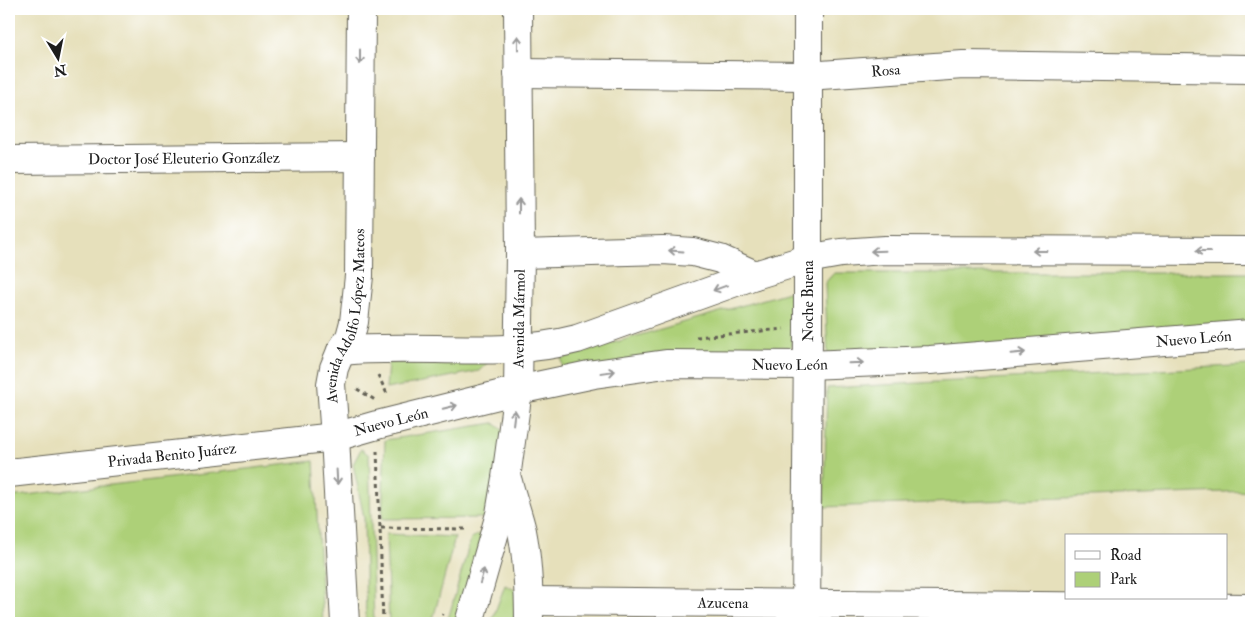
<svg xmlns="http://www.w3.org/2000/svg" width="1260" height="632" font-family="'IM FELL Double Pica',serif">
  <rect width="100%" height="100%" fill="#fff"/>
  <filter id="ink" filterUnits="userSpaceOnUse"><feTurbulence type="fractalNoise" baseFrequency=".02" numOctaves="2"/><feDisplacementMap in="SourceGraphic" scale="10" xChannelSelector="R" yChannelSelector="G"/><feConvolveMatrix kernelMatrix="1 2 1 2 8 2 1 2 1" color-interpolation-filters="sRGB"/></filter>
  <filter id="wash" filterUnits="userSpaceOnUse"><feTurbulence type="fractalNoise" baseFrequency=".0096" numOctaves="4" result="noise"/><feDisplacementMap in="SourceGraphic" scale="20" xChannelSelector="R" yChannelSelector="G"/><feGaussianBlur stdDeviation="1.12" result="paint"/><feColorMatrix in="noise" values="0 0 0 0 0 0 0 0 0 0 0 0 0 0 0 0 0 1.4 0 .05"/><feComposite in="paint" operator="in"/></filter>
  <g filter="url(#wash)">
    <rect width="100%" height="100%" fill="#e6e0bb"/>
    <!-- green -->
    <g fill="#add078" stroke="#64764a">
      <polygon points="834,273 1251,273 1251,330 828,360 825,283"/>
      <polygon points="792,291 796,303 790,357 563,373 561,358"/>
      <polygon points="489,361 479,371 386,389 388,363"/>
      <polygon points="1251,365 1251,491 824,507 827,388"/>
      <polygon points="494,423 505,432 485,518 382,519 385,440"/>
      <polygon points="361,449 369,455 374,623 366,623 364,518 353,464"/>
      <polygon points="314,461 323,623 9,623 9,497"/>
      <polygon points="484,532 457,623 447,623 471,538"/>
      <polygon points="386,534 455,537 432,623 389,623"/>
      <polygon points="505,585 517,591 517,623 491,623"/>
    </g>
  </g>
  <g filter="url(#ink)">
    <g fill="none" stroke-linecap="round" stroke-linejoin="round">
      <!-- minor casing -->
      <g stroke="#636154" stroke-width="30">
        <g id="minor">
          <path id="s1" d="M518 73 807 76 963 65 1251 69"/>
          <path id="s2" d="M9 160 360 157"/>
          <polyline points="520,254 663,250 693,252 720,259 755,275"/>
          <path d="M341 351C419 343 501 359 577 339L755 275 807 259 841 253 885 250 1251 251"/>
          <path id="s3" d="M9 473 335 437 377 425 518 390 594 374 666 364 808 365 930 360 1251 334"/>
          <path d="M508 482C512 498 518 514 522 531 528 561 529 592 529 623"/>
          <path id="s4" d="M529 601 1251 608"/>
          <path id="s5" d="M806 622 808 327V9"/>
          <path id="s6" d="M345 623 335 437 331 384 334 368 341 351 350 337 354 322 359 276 361 9"/>
          <path id="s7" d="M469 623 500 514 506 478 518 390 520 254 518 9"/>
        </g>
      </g>
      <!-- path -->
      <g stroke="#636154" stroke-width="3" stroke-dasharray="4 4" stroke-linecap="butt">
        <polyline points="696,337 784,329"/>
        <polyline points="378,375 388,396"/>
        <polyline points="357,389 375,400"/>
        <polyline points="377,451 380,528"/>
        <polyline points="383,623 380,528 467,529 467,531"/>
        <polyline points="440,623 443,614"/>
      </g>
      <!-- minor -->
      <use href="#minor" stroke="#fff" stroke-width="28"/>
    </g>
    <!-- one-way arrows -->
    <defs><path id="oneway-shaft" d="M-6 0H5M1.5-3L5.5 0L1.5 3" fill="none" stroke-width="1.6" stroke-linecap="round" stroke-linejoin="round" transform="scale(1.25)"/></defs>
    <g stroke="#999">
      <use href="#oneway-shaft" transform="translate(518 43) rotate(-90)"/>
      <use href="#oneway-shaft" transform="translate(360 57) rotate(90)"/>
      <use href="#oneway-shaft" transform="translate(519 206) rotate(-90)"/>
      <use href="#oneway-shaft" transform="translate(676 251) rotate(-176)"/>
      <use href="#oneway-shaft" transform="translate(878 251) rotate(178)"/>
      <use href="#oneway-shaft" transform="translate(1040 251) rotate(-180)"/>
      <use href="#oneway-shaft" transform="translate(1203 251) rotate(-180)"/>
      <use href="#oneway-shaft" transform="translate(720 288) rotate(160)"/>
      <use href="#oneway-shaft" transform="translate(1018 353) rotate(-5)"/>
      <use href="#oneway-shaft" transform="translate(856 363) rotate(-2)"/>
      <use href="#oneway-shaft" transform="translate(608 372) rotate(-8)"/>
      <use href="#oneway-shaft" transform="translate(450 407) rotate(-14)"/>
      <use href="#oneway-shaft" transform="translate(514 417) rotate(-83)"/>
      <use href="#oneway-shaft" transform="translate(337 477) rotate(87)"/>
      <use href="#oneway-shaft" transform="translate(482 576) rotate(-74)"/>
    </g>
  </g>
  <g text-anchor="middle" dominant-baseline="central" stroke-width="4" stroke-linejoin="round" paint-order="stroke">
    <!-- street labels -->
    <g font-size="15" fill="#1c1c1c" stroke="#fff">
      <text stroke="none"><textPath href="#s1" startOffset="368">Rosa</textPath></text>
      <text stroke="none"><textPath href="#s2" startOffset="175">Doctor José Eleuterio González</textPath></text>
      <text stroke="none"><textPath href="#s5" startOffset="321">Noche Buena</textPath></text>
      <text stroke="none"><textPath href="#s6" startOffset="310">Avenida Adolfo López Mateos</textPath></text>
      <text stroke="none"><textPath href="#s7" startOffset="310">Avenida Mármol</textPath></text>
      <text stroke="none"><textPath href="#s3" startOffset="1196">Nuevo León</textPath></text>
      <text stroke="none"><textPath href="#s3" startOffset="791">Nuevo León</textPath></text>
      <text stroke="none"><textPath href="#s3" startOffset="386">Nuevo León</textPath></text>
      <text stroke="none"><textPath href="#s3" startOffset="164">Privada Benito Juárez</textPath></text>
      <text stroke="none"><textPath href="#s4" startOffset="194">Azucena</textPath></text>
    </g>
  </g>
  <!-- margin -->
  <rect width="1260" height="632" fill="none" stroke="#fff" stroke-width="30"/>
  <!-- legend -->
  <rect x="1065" y="534" width="162" height="65" fill="#ffffff" stroke="#a4a4a4"/>
  <rect x="1075" y="551" width="25" height="8" fill="#ffffff" stroke="#a4a4a4"/>
  <text x="1110" y="560" font-size="15" fill="#1c1c1c">Road</text>
  <rect x="1075" y="572" width="25" height="15" fill="#add078" stroke="#a4a4a4"/>
  <text x="1110" y="584" font-size="15" fill="#1c1c1c">Park</text>
  <!-- north arrow -->
  <g transform="translate(58 58) rotate(170)" stroke="#ffffff" stroke-width="4" paint-order="stroke">
  <path d="M0-4L9 19L0 12L-9 19Z" fill="#1c1c1c"/>
  <text y="-8" font-size="14" font-weight="bold" text-anchor="middle" fill="#1c1c1c">N</text>
  </g>
</svg>
